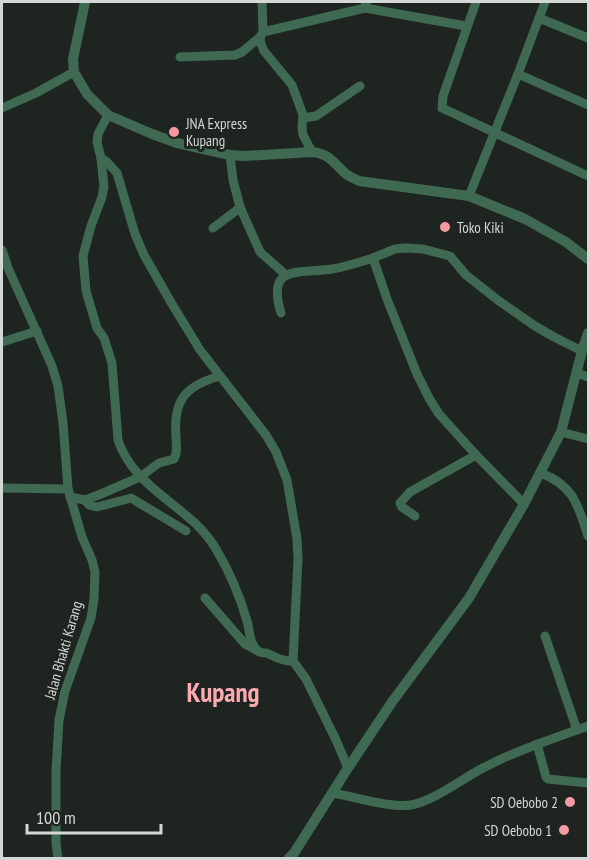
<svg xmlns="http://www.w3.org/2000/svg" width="590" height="860" font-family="'PT Sans Narrow',sans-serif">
  <rect width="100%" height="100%" fill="#1e2420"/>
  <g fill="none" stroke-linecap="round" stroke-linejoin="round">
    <!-- minor -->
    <g stroke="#406954" stroke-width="9">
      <polyline points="262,2 263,32 260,37 261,44 264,51 292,85 303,115 302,127 303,135 312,152"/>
      <polyline points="476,2 443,96 442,108 588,176"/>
      <polyline points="365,8 466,26"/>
      <polyline points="539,18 588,38"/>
      <polyline points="263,32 365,8 366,2"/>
      <polyline points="180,57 235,55 242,52 260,37"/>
      <polyline points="518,74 588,105"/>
      <polyline points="2,108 36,93 74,72"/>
      <path d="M108 115 98 134 97 142 101 158 104 187 102 197 91 226 83 256 86 291 97 328 104 338 112 363 118 440C134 490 191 506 216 549 229 571 240 596 247 621 250 630 249 644 258 651 260 653 264 653 266 653 272 655 278 659 284 660 287 661 290 661 293 661"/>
      <polyline points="303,118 316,116 360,86"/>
      <polyline points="101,158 106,161 117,173 135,234 144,255 172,304 200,350 266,435 276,452 287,480 297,539 298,559 293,661 306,679 336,740 348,768"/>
      <polyline points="469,196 518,74 545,2"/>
      <polyline points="240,207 260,252 286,275"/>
      <polyline points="213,228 237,210 240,207 233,180 230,155"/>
      <polyline points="2,250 8,268 52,366 58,386 63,423 68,489 82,537 92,560 95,572 94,599 91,618 65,691 59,720 56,771 56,843 58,858"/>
      <polyline points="373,258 395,249 405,248 423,249 450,256 466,275 499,301 535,326 554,337 582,351"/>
      <path d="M281 313C266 264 298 274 332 269 346 267 360 262 373 258L387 299 417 374 429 398 439 414 476 455 524 504"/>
      <polyline points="2,342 37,331"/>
      <polyline points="577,373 588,377"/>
      <polyline points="561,432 588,439"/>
      <path d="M541 473C574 486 578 505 588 536"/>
      <polyline points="2,488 68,489"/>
      <path d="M70 497 85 500 101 494 140 477 159 463 174 459C178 453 176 445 176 437 173 400 185 386 220 376"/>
      <polyline points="85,500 89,505 97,507 131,498 186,531"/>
      <polyline points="415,516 402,507 400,503 410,492 476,455"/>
      <polyline points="205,598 245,644 258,651"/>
      <polyline points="545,636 577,730"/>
      <polyline points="537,744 546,777 548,779 588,783"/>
      <path d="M333 793C355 797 390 808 411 805 433 801 461 780 481 769 515 751 552 739 588 726"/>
    </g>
    <!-- tertiary -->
    <g stroke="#406954" stroke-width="10">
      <path d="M85 2 73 59 74 72 87 94 108 115 152 134 177 143 230 155 244 156 312 152C331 154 333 163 346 174 350 177 355 179 359 181L469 196 525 219 566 242 588 259"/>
      <polyline points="289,858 294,853 348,768 392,702 469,598 524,504 561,432 582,351 588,333"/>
    </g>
  </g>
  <!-- markers -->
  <g fill="#f49aa2" stroke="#1e2420" stroke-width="2">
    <circle cx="174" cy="132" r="6"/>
    <circle cx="445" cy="227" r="6"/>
    <circle cx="570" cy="802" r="6"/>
    <circle cx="564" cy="830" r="6"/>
  </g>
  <g text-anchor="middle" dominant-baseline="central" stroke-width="6" stroke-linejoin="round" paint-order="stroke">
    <!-- poi labels -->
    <g font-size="15" fill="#d3d7d5" stroke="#1e2420" text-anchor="start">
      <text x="186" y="123">JNA Express<tspan x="186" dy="17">Kupang</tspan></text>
      <text x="457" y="227">Toko Kiki</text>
      <text x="558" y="802" text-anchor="end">SD Oebobo 2</text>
      <text x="552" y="830" text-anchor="end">SD Oebobo 1</text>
    </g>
    <!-- street labels -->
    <g font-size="15" fill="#d3d7d5" stroke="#1e2420">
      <text transform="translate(63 650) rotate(-74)">Jalan Bhakti Karang</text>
    </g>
    <!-- town labels -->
    <g font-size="27" font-weight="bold" fill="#fda9b0" stroke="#1e2420">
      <text x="223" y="692">Kupang</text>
    </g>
  </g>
  <!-- border -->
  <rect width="590" height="860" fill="none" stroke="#d3d7d5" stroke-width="6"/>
  <!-- scale -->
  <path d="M27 824v9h134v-9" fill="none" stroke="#d3d7d5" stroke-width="3"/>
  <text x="36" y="824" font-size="18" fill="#d3d7d5" stroke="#1e2420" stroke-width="4.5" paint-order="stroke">100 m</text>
</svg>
